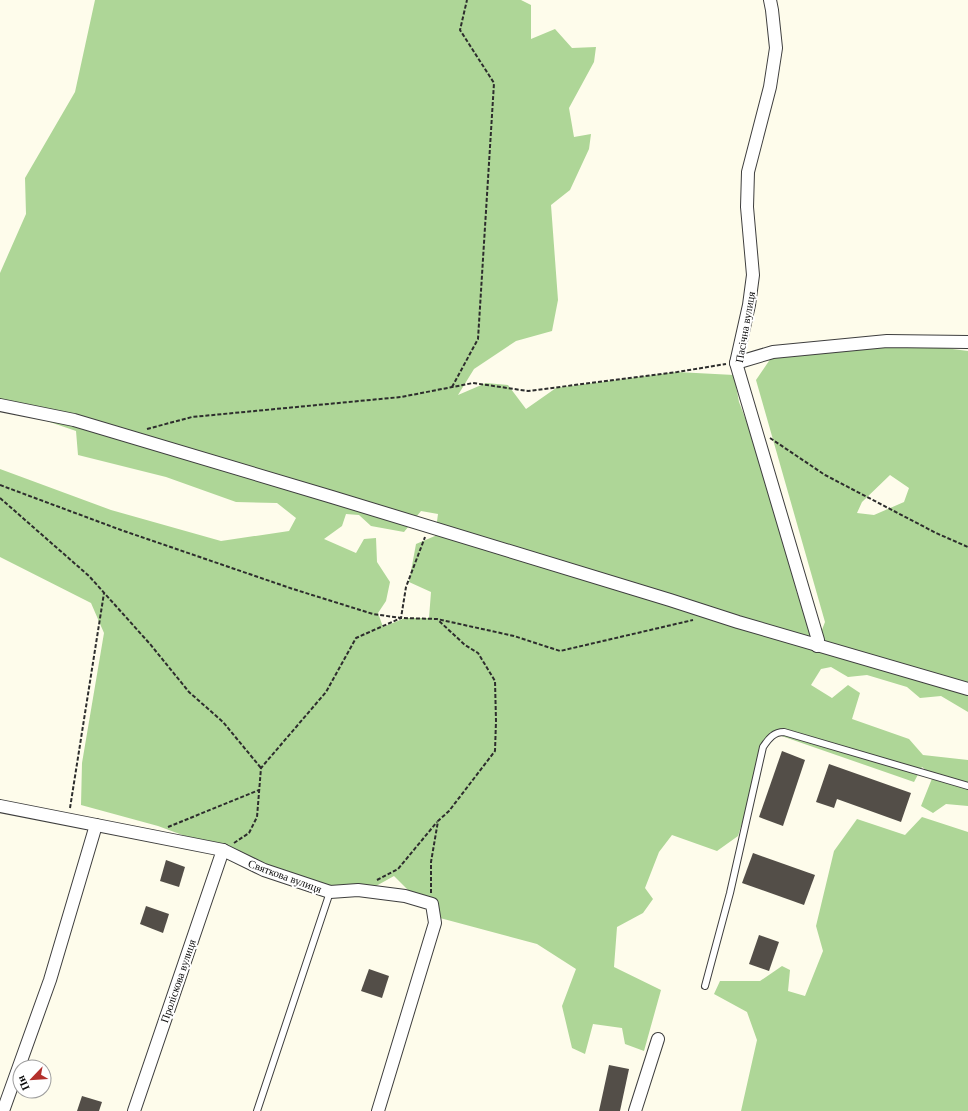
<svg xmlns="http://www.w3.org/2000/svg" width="968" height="1111" font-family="'Times New Roman',serif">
  <rect width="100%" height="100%" fill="#fefceb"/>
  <!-- forest -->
  <g fill="#aed697" fill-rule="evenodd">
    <path d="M95 0H521L531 5V39L555 29 572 48 596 47 594 62 569 108 574 137 591 134 589 149 570 190 551 205 558 300 552 331 516 341 474 369 458 395 486 383 508 385 526 409 556 388 677 372 734 375 739 402 764 467 797 593 818 647V640L825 622 756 380 771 358 914 344 968 351V712L941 696 920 698 907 687 867 675 848 677 831 667 821 669 811 685 832 698 848 685 860 693 852 719 909 739 923 755 968 760V806L946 804 933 813 921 806 933 776 922 767 914 782 770 732 738 836 717 851 672 835 659 852 645 888 653 899 643 913 617 927 614 967 661 990 644 1051 625 1044 622 1028 593 1024 585 1054 572 1048 562 1006 576 969 537 944 440 918 421 903 394 876 358 896 223 850 158 826 81 805 82 763 104 633 91 603 0 557V469L111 510 221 541 289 531 296 518 277 503 236 502 166 477 78 455 76 431 0 405V273L26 214 25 178 75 92ZM890 475 909 488 904 502 874 515 857 513 862 502ZM421 511 438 514 435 536 416 544 409 582 431 592 429 618H405L383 627 378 613 386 601 390 582 377 562 376 538 364 539 356 553 324 539 342 526 346 514 359 515 371 526 404 532Z"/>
    <polygon points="922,817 968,832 968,1111 741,1111 757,1040 747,1012 714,994 720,981 760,981 782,966 790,970 788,991 805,996 823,951 816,926 834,851 857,819 905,835"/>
  </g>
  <!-- building -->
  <g fill="#534e48">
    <polygon points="782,751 805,760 783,826 759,817"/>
    <polygon points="829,764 911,793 901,822 837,799 834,808 816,802"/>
    <polygon points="753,853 815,875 804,905 742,883"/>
    <polygon points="166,860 185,867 179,887 160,881"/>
    <polygon points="146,906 169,914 163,933 140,924"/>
    <polygon points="759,935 779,942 769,971 749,964"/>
    <polygon points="369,969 389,976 382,998 361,991"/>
    <polygon points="609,1065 629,1069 620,1111 599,1111"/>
    <polygon points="82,1096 102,1102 99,1111 77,1111"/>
  </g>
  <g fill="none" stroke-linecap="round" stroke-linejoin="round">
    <!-- service casing -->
    <g stroke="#3e3e3e" stroke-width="8">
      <g id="service">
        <path d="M705 986 730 893 763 747C769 738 774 732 784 732L968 786"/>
        <polyline points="257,1111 330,892"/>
      </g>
    </g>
    <!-- minor casing -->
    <g stroke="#3e3e3e" stroke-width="14">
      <g id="minor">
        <polyline points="770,0 772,10 776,48 770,87 748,172 747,207 753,275 749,305 736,363 818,640 817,646"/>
        <polyline points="736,363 773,352 887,341 968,342"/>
        <polyline points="0,405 74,420 332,497 670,600 738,622 968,689"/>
        <polyline points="0,806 223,850 264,870 330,892 358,890 405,896 432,904 435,923 378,1111"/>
        <polyline points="3,1111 50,980 96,825"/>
        <polyline points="134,1111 223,850"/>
        <polyline points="635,1111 658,1039"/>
      </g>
    </g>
    <!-- path -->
    <g stroke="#2d2d2d" stroke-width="2" stroke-dasharray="4 2" stroke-linecap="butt">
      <polyline points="452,387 478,339 494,83 460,30 467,0"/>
      <polyline points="147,429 192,417 401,397 473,383 528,391 677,372 726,364"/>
      <polyline points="770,438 825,475 936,533 968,547"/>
      <polyline points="0,485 121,530 293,589 373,614 401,618 437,619 514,636 560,651 693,620"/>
      <polyline points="0,498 89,576 150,644 189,692 223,722 261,768"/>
      <polyline points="70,808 104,593"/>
      <polyline points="168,827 259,790"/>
      <polyline points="234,843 249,833 257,817 261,768 326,692 356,638 401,618 406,587 425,537"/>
      <polyline points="377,880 398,869 437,822"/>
      <polyline points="431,893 431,862 438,821 449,811 495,751 496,721 495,681 478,653 465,645 438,620"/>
    </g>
    <!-- service -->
    <use href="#service" stroke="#fff" stroke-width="6"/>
    <!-- minor -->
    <use href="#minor" stroke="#fff" stroke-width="12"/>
  </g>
  <g text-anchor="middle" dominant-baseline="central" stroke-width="4" stroke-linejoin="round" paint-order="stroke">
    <!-- street labels -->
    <g font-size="11" fill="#0b0b0b" stroke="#fff">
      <text transform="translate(745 327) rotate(-80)">Пасічна вулиця</text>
      <text transform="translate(285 876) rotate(20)">Святкова вулиця</text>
      <text transform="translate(178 981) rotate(-71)">Проліскова вулиця</text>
    </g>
  </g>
  <!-- north arrow -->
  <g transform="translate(32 1079) rotate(245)"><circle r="19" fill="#ffffff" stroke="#9d9d9d"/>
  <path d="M0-3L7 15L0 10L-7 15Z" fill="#b3302c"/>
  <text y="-6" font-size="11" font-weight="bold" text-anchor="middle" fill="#0b0b0b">Пн</text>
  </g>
</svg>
